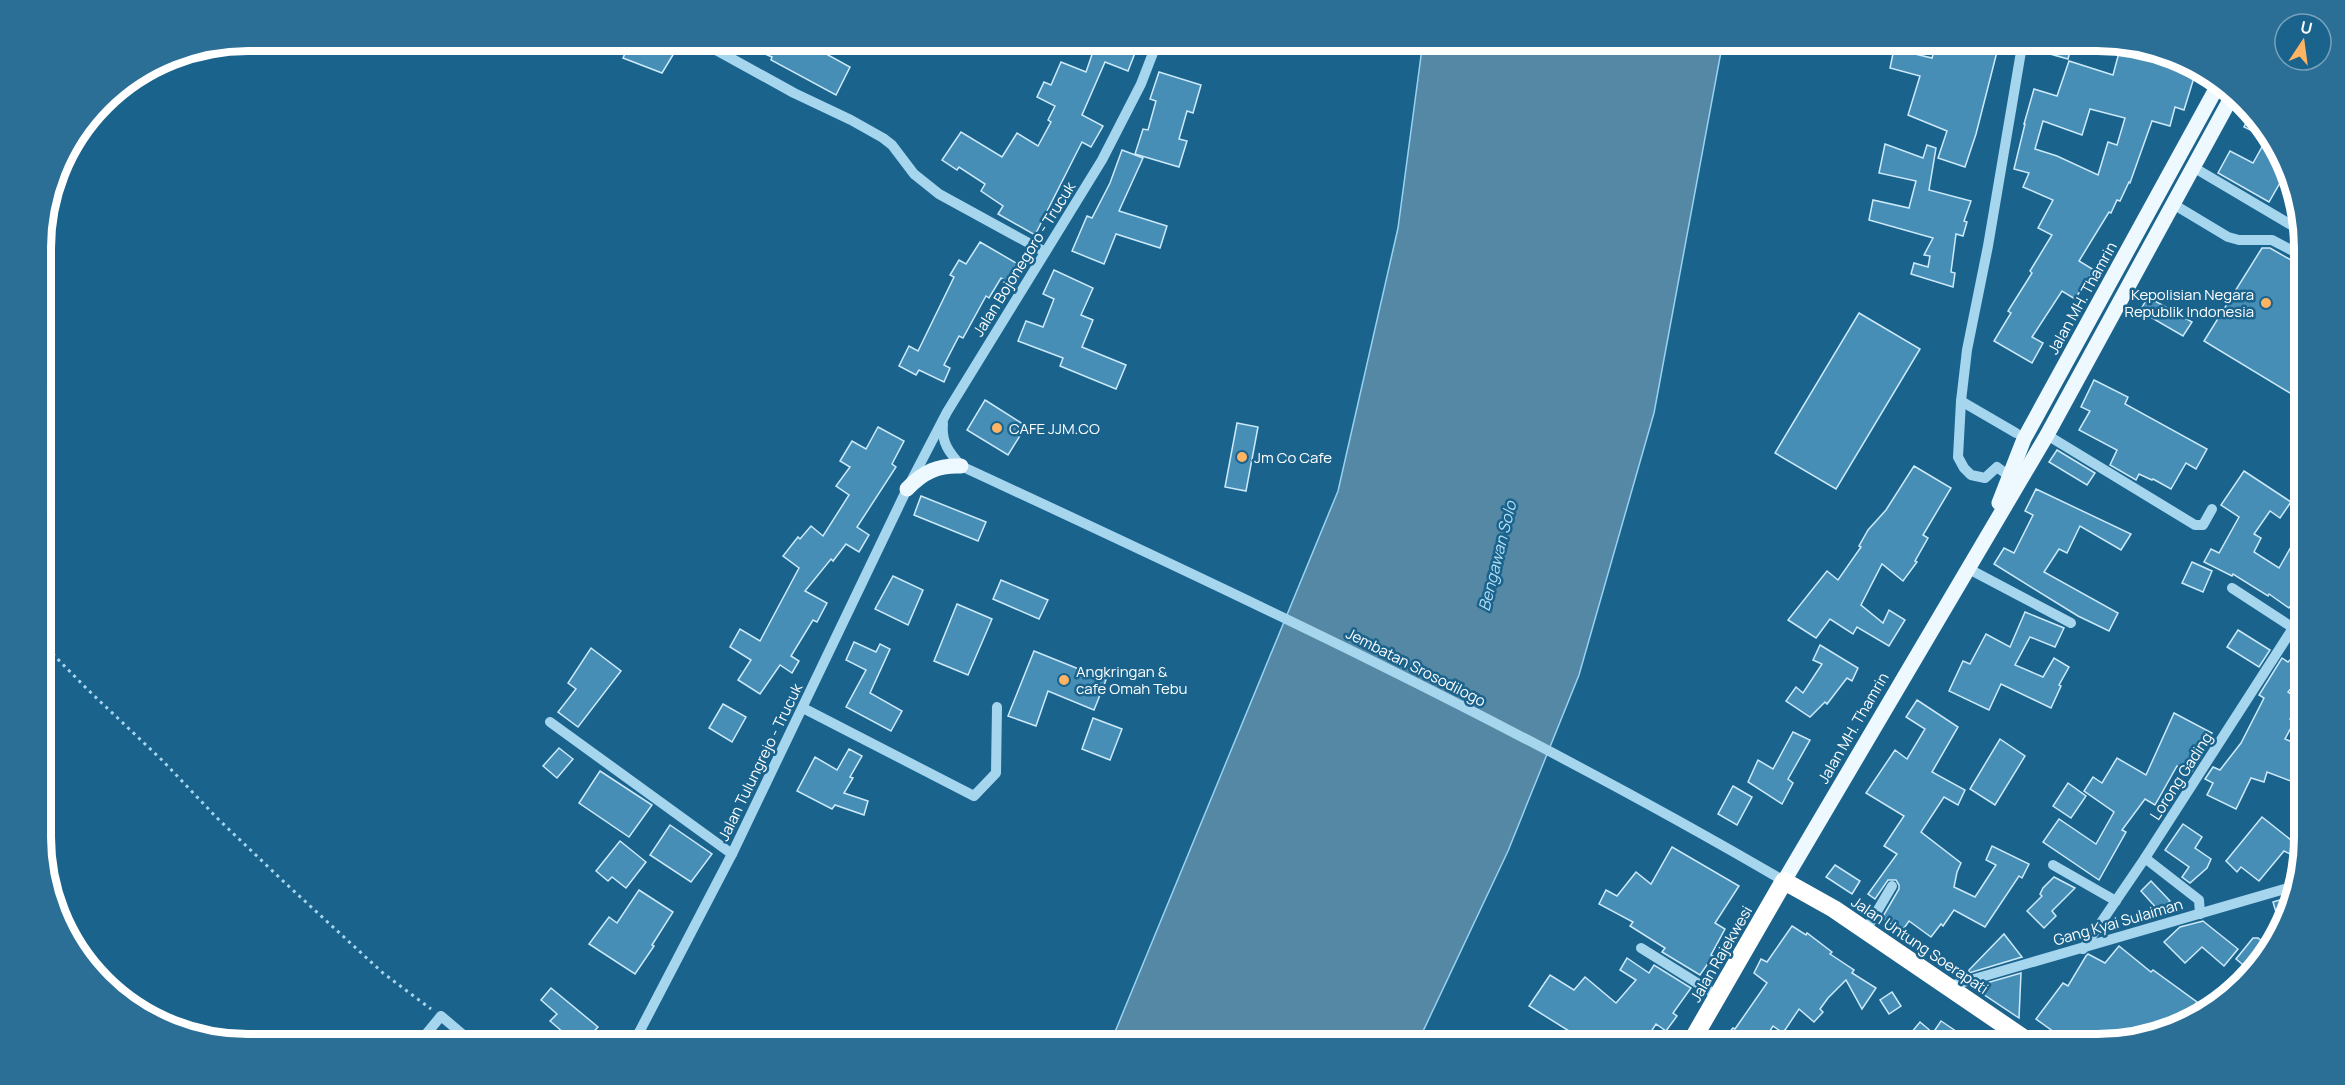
<svg xmlns="http://www.w3.org/2000/svg" width="2345" height="1085" font-family="Manrope,sans-serif">
  <rect width="100%" height="100%" fill="#1a638d"/>
  <!-- water -->
  <polygon fill="#5488a4" stroke="#99d2f0" stroke-width="1.5" points="1423,41 1723,41 1654,413 1579,675 1508,851 1417,1044 1110,1044 1338,491 1398,228"/>
  <!-- building -->
  <g fill="#478eb7" stroke="#cceafa" stroke-width="1.5" fill-rule="evenodd">
    <polygon points="631,40 682,40 662,73 623,58"/>
    <polygon points="733,40 801,40 850,67 836,95 771,60 772,57"/>
    <polygon points="1097,40 1140,40 1128,71 1105,62 1082,115 1103,126 1091,147 1082,142 1035,235 998,214 1003,206 981,191 985,184 959,167 957,170 942,160 961,132 1002,157 1017,133 1038,146 1051,122 1048,120 1055,106 1037,97 1044,82 1051,85 1061,62 1086,72"/>
    <polygon points="1937,40 2000,40 1976,134 1965,167 1938,158 1947,131 1908,115 1920,76 1890,68 1894,49 1932,58"/>
    <polygon points="2030,40 2073,40 2068,59 2029,48"/>
    <path d="M2121 45 2177 56 2196 71 2184 110 2175 107 2170 126 2152 121 2130 183 2129 182 2120 201 2117 200 2111 213 2109 212 2079 261 2094 270 2075 299 2062 291 2032 337 2043 343 2032 363 1994 341 2011 313 2008 311 2032 273 2030 271 2052 235 2038 228 2053 200 2023 187 2029 173 2014 169 2025 124H2024L2034 89 2057 96 2069 61 2113 75ZM2090 109 2125 118 2117 145 2108 142 2098 175 2057 156 2035 149 2043 121 2082 135Z"/>
    <polygon points="1159,72 1201,85 1193,113 1187,111 1179,139 1187,141 1179,167 1135,154 1143,129 1148,130 1156,101 1150,99"/>
    <polygon points="2251,113 2262,122 2284,176 2269,202 2218,173 2230,151 2253,163 2267,138 2244,127"/>
    <polygon points="1885,144 1923,158 1927,145 1936,148 1929,190 1971,201 1964,221 1967,222 1963,236 1956,234 1951,272 1955,273 1953,287 1911,274 1914,263 1928,267 1930,256 1924,255 1933,238 1869,220 1873,200 1909,208 1916,181 1879,173"/>
    <polygon points="1122,150 1143,158 1119,211 1167,226 1160,248 1116,234 1104,264 1072,251 1087,216 1092,218 1110,183"/>
    <polygon points="980,242 1023,267 1012,285 1001,278 989,298 986,296 963,338 959,336 944,365 950,368 944,382 919,370 916,375 899,366 909,346 918,351 954,277 950,275 959,260 966,264"/>
    <polygon points="2262,248 2270,248 2303,267 2303,401 2204,341"/>
    <polygon points="1054,270 1093,288 1081,315 1093,320 1082,347 1126,365 1116,389 1060,366 1063,358 1018,341 1026,321 1043,327 1054,299 1043,294"/>
    <polygon points="2148,297 2192,322 2183,336 2140,311"/>
    <polygon points="1859,313 1920,349 1836,489 1775,453"/>
    <polygon points="2094,380 2128,397 2125,404 2207,449 2196,469 2186,463 2171,489 2153,479 2152,480 2139,474 2136,480 2110,465 2117,450 2079,430 2090,411 2081,407"/>
    <polygon points="985,400 1026,426 1008,455 967,430"/>
    <polygon points="1237,423 1258,427 1246,491 1225,487"/>
    <polygon points="878,427 904,441 892,464 896,467 857,527 869,535 859,552 846,544 833,561 831,559 805,591 827,603 817,622 813,620 791,656 799,661 792,673 780,665 760,694 738,680 751,660 730,647 740,629 760,641 799,568 783,556 798,537 800,539 811,526 823,536 849,495 836,486 850,467 840,461 852,441 866,449"/>
    <polygon points="2057,450 2095,473 2087,485 2049,462"/>
    <polygon points="1914,466 1951,488 1923,535 1928,538 1915,561 1917,562 1903,581 1882,564 1861,605 1883,623 1889,610 1905,620 1889,646 1857,627 1853,634 1830,619 1816,638 1788,620 1827,571 1838,580 1861,547 1859,546 1868,530 1886,510"/>
    <polygon points="2244,471 2291,502 2280,518 2270,511 2254,534 2261,538 2254,552 2279,568 2304,524 2304,588 2289,608 2269,594 2268,596 2233,574 2232,576 2204,562 2211,549 2219,553 2239,517 2221,505"/>
    <polygon points="2036,489 2131,534 2121,550 2080,526 2067,553 2059,549 2044,572 2118,613 2109,631 2078,616 1994,564 2004,548 2014,553 2033,515 2025,511"/>
    <polygon points="921,496 986,522 978,541 914,515"/>
    <polygon points="2192,562 2212,571 2203,592 2182,583"/>
    <polygon points="893,576 923,590 908,625 875,609"/>
    <polygon points="1001,580 1048,600 1039,619 993,599"/>
    <polygon points="957,604 992,619 968,675 934,661"/>
    <polygon points="2025,612 2064,628 2055,647 2030,637 2015,665 2043,677 2054,658 2069,667 2059,685 2061,686 2051,708 2001,684 1989,710 1949,691 1963,661 1970,664 1986,634 2010,647"/>
    <polygon points="2238,630 2270,650 2259,667 2227,647"/>
    <polygon points="854,642 876,652 880,644 890,649 870,693 902,711 891,731 846,707 866,670 846,660"/>
    <polygon points="1820,645 1858,668 1852,681 1847,678 1827,704 1825,702 1810,717 1786,701 1796,687 1803,693 1822,664 1813,660"/>
    <polygon points="591,648 621,671 578,727 558,712 576,689 568,683"/>
    <polygon points="1034,651 1106,680 1094,710 1048,691 1036,726 1008,716"/>
    <polygon points="2282,658 2288,662 2291,659 2304,670 2304,673 2288,692 2302,701 2290,719 2294,722 2285,739 2304,747 2304,786 2267,772 2264,782 2251,778 2236,809 2207,795 2213,783 2205,779 2213,767 2220,770 2241,743 2264,698 2259,695"/>
    <polygon points="1917,700 1958,727 1932,772 1965,790 1958,805 1944,797 1921,832 1961,863 1957,872 1954,887 1975,897 1996,865 1986,860 1992,846 2029,864 2022,878 2019,876 1985,927 1954,910 1943,926 1941,924 1931,937 1909,921 1902,931 1882,918 1899,889 1899,885 1896,880 1888,880 1875,899 1868,894 1897,854 1884,846 1904,816 1866,793 1895,750 1907,759 1925,729 1906,717"/>
    <polygon points="723,704 746,717 732,742 709,728"/>
    <polygon points="2174,713 2212,733 2191,773 2177,766 2155,805 2145,799 2122,830 2126,832 2099,880 2043,842 2059,819 2096,844 2114,812 2084,791 2093,777 2102,783 2117,758 2146,775"/>
    <polygon points="1093,718 1122,729 1110,760 1082,749"/>
    <polygon points="1793,732 1810,740 1788,779 1793,783 1782,804 1748,782 1758,760 1773,769"/>
    <polygon points="2000,739 2025,756 1995,805 1970,789"/>
    <polygon points="559,748 573,759 557,778 543,766"/>
    <polygon points="849,749 862,756 850,777 853,778 844,793 868,801 864,815 835,805 832,809 797,791 815,757 837,770"/>
    <polygon points="600,771 652,805 629,837 579,803"/>
    <polygon points="2068,783 2086,796 2071,818 2053,806"/>
    <polygon points="1733,786 1752,797 1737,825 1718,814"/>
    <polygon points="2304,813 2304,838 2300,859 2284,851 2259,881 2241,867 2237,872 2226,861 2262,817 2291,840"/>
    <polygon points="2183,824 2202,837 2195,848 2211,859 2207,868 2190,883 2182,877 2189,867 2165,850"/>
    <polygon points="670,825 712,854 691,882 650,855"/>
    <polygon points="620,841 646,862 626,888 612,877 608,881 596,871"/>
    <polygon points="1672,847 1739,886 1715,923 1725,929 1711,955 1713,956 1700,975 1662,952 1665,948 1630,926 1633,922 1599,904 1606,890 1617,896 1636,872 1651,884"/>
    <polygon points="1835,865 1860,881 1852,894 1826,877"/>
    <polygon points="2054,877 2075,888 2052,911 2056,916 2044,928 2027,911 2042,896 2040,894 2043,888"/>
    <polygon points="2151,881 2170,901 2159,911 2141,891"/>
    <polygon points="639,890 673,912 652,945 654,946 635,974 589,944 609,917 617,923"/>
    <polygon points="2293,896 2289,917 2281,929 2273,902"/>
    <polygon points="2203,921 2238,949 2224,966 2202,947 2185,963 2164,942 2180,927"/>
    <polygon points="1792,926 1806,935 1807,933 1832,952 1830,954 1854,970 1852,973 1876,988 1862,1009 1846,980 1828,998 1820,1009 1823,1012 1814,1022 1799,1009 1783,1033 1773,1026 1763,1042 1756,1037 1751,1043 1753,1044 1719,1044 1733,1028 1735,1029 1767,983 1754,973 1761,959 1767,962"/>
    <polygon points="2004,934 2022,957 1969,973 1969,970"/>
    <polygon points="2253,938 2258,938 2267,945 2248,969 2236,959"/>
    <polygon points="2119,946 2151,972 2153,970 2197,1002 2186,1019 2111,1044 2106,1044 2093,1033 2085,1044 2071,1044 2036,1019 2063,983 2068,986 2086,956 2088,954 2105,963"/>
    <polygon points="1627,958 1649,973 1654,965 1691,988 1673,1013 1677,1016 1666,1031 1656,1024 1645,1041 1634,1033 1627,1044 1603,1044 1589,1036 1585,1041 1529,1006 1550,975 1574,990 1585,977 1616,1003 1636,980 1620,970"/>
    <polygon points="2021,973 2019,1018 1977,990 1976,986"/>
    <polygon points="551,988 598,1027 582,1044 577,1044 550,1021 557,1014 541,1000"/>
    <polygon points="1892,992 1901,1006 1889,1014 1880,1000"/>
    <polygon points="1941,1021 1975,1044 1902,1044 1920,1022 1933,1033"/>
  </g>
  <g fill="none" stroke-linecap="round" stroke-linejoin="round">
    <!-- path -->
    <polyline stroke="#a6d5ee" stroke-width="3" stroke-dasharray="3 4.5" stroke-linecap="butt" points="42,643 87,689 163,761 216,817 283,881 383,973 431,1009"/>
    <!-- minor -->
    <g stroke="#a6d5ee" stroke-width="10">
      <polyline points="698,40 794,93 851,120 883,138 892,145 914,174 939,194 1045,252"/>
      <polyline points="2193,167 2303,232"/>
      <polyline points="2173,204 2228,237 2239,240 2272,240 2295,252 2303,260"/>
      <polyline points="1961,401 2016,433"/>
      <path d="M943 424C941 443 950 453 961 466 1240 595 1519 726 1784 881"/>
      <polyline points="2047,435 2195,525 2203,525 2212,509"/>
      <polyline points="2009,476 1997,467 1985,478 1971,475 1964,468 1958,457 1961,401 1967,350 1988,246 2023,40"/>
      <polyline points="1967,568 2071,623"/>
      <polyline points="2232,588 2304,635"/>
      <polyline points="803,708 974,796 996,773 997,707"/>
      <polyline points="550,722 732,854"/>
      <polyline points="2145,858 2199,900 2200,914"/>
      <polyline points="2053,865 2116,901"/>
      <polyline points="1866,930 1892,886"/>
      <polyline points="1641,948 1718,996"/>
      <polyline points="2083,949 2145,858 2293,628"/>
      <polyline points="1950,986 2295,886"/>
      <polyline points="418,1044 441,1016 474,1044"/>
      <polyline points="633,1044 732,854 907,489 947,412 1102,160 1141,84 1158,40"/>
    </g>
    <!-- major -->
    <g stroke="#edf8ff" stroke-width="15">
      <path d="M907 489C923 472 938 465 961 466"/>
      <polyline points="1999,503 2024,439 2217,87"/>
      <polyline points="1784,881 2047,435 2231,98"/>
    </g>
    <!-- highway -->
    <polyline stroke="#fff" stroke-width="18" points="1690,1044 1784,881 1834,909 2032,1044"/>
  </g>
  <!-- markers -->
  <g fill="#ffb463" stroke="#1a638d" stroke-width="2">
    <circle cx="2266" cy="303" r="6"/>
    <circle cx="997" cy="428" r="6"/>
    <circle cx="1242" cy="457" r="6"/>
    <circle cx="1064" cy="680" r="6"/>
  </g>
  <g text-anchor="middle" dominant-baseline="central" stroke-width="5" stroke-linejoin="round" paint-order="stroke">
    <!-- street labels -->
    <g font-size="15" fill="#fff" stroke="#1a638d">
      <text transform="translate(1024 259) rotate(-58)">Jalan Bojonegoro - Trucuk</text>
      <text transform="translate(2082 298) rotate(-61)">Jalan MH. Thamrin</text>
      <text transform="translate(1416 667) rotate(27)">Jembatan Srosodilogo</text>
      <text transform="translate(1853 728) rotate(-60)">Jalan MH. Thamrin</text>
      <text transform="translate(760 762) rotate(-64)">Jalan Tulungrejo - Trucuk</text>
      <text transform="translate(2181 776) rotate(-57)">Lorong Gading</text>
      <text transform="translate(2118 922) rotate(-16)">Gang Kyai Sulaiman</text>
      <text transform="translate(1920 945) rotate(34)">Jalan Untung Soerapati</text>
      <text transform="translate(1721 954) rotate(-60)">Jalan Rajekwesi</text>
    </g>
    <!-- poi labels -->
    <g font-size="15" fill="#fff" stroke="#1a638d" text-anchor="start">
      <text x="2254" y="294" text-anchor="end">Kepolisian Negara<tspan x="2254" dy="17">Republik Indonesia</tspan></text>
      <text x="1009" y="428">CAFE JJM.CO</text>
      <text x="1254" y="457">Jm Co Cafe</text>
      <text x="1076" y="671">Angkringan &amp;<tspan x="1076" dy="17">cafe Omah Tebu</tspan></text>
    </g>
    <!-- water labels -->
    <g font-size="16" font-style="italic" fill="#b2def5" stroke="#1a638d">
      <text transform="translate(1497 556) rotate(-76)">Bengawan Solo</text>
    </g>
  </g>
  <!-- crop -->
  <path d="M0 0H2345V1085H0ZM248 51H2097A197 197 0 0 1 2294 248V837A197 197 0 0 1 2097 1034H248A197 197 0 0 1 51 837V248A197 197 0 0 1 248 51Z" fill="#2c6f96" fill-rule="evenodd"/>
  <path fill="none" stroke="#fff" stroke-width="8" d="M248 51H2097A197 197 0 0 1 2294 248V837A197 197 0 0 1 2097 1034H248A197 197 0 0 1 51 837V248A197 197 0 0 1 248 51Z"/>
  <!-- north arrow -->
  <g transform="translate(2303 42) rotate(13)"><circle r="28" fill="#1a638d" stroke="#76a1bb" stroke-width="1.5"/>
  <path d="M0-4.5L10 22L0 15L-10 22Z" fill="#ffb463"/>
  <text y="-9" font-size="16" font-weight="bold" text-anchor="middle" fill="#ffffff">U</text>
  </g>
</svg>
